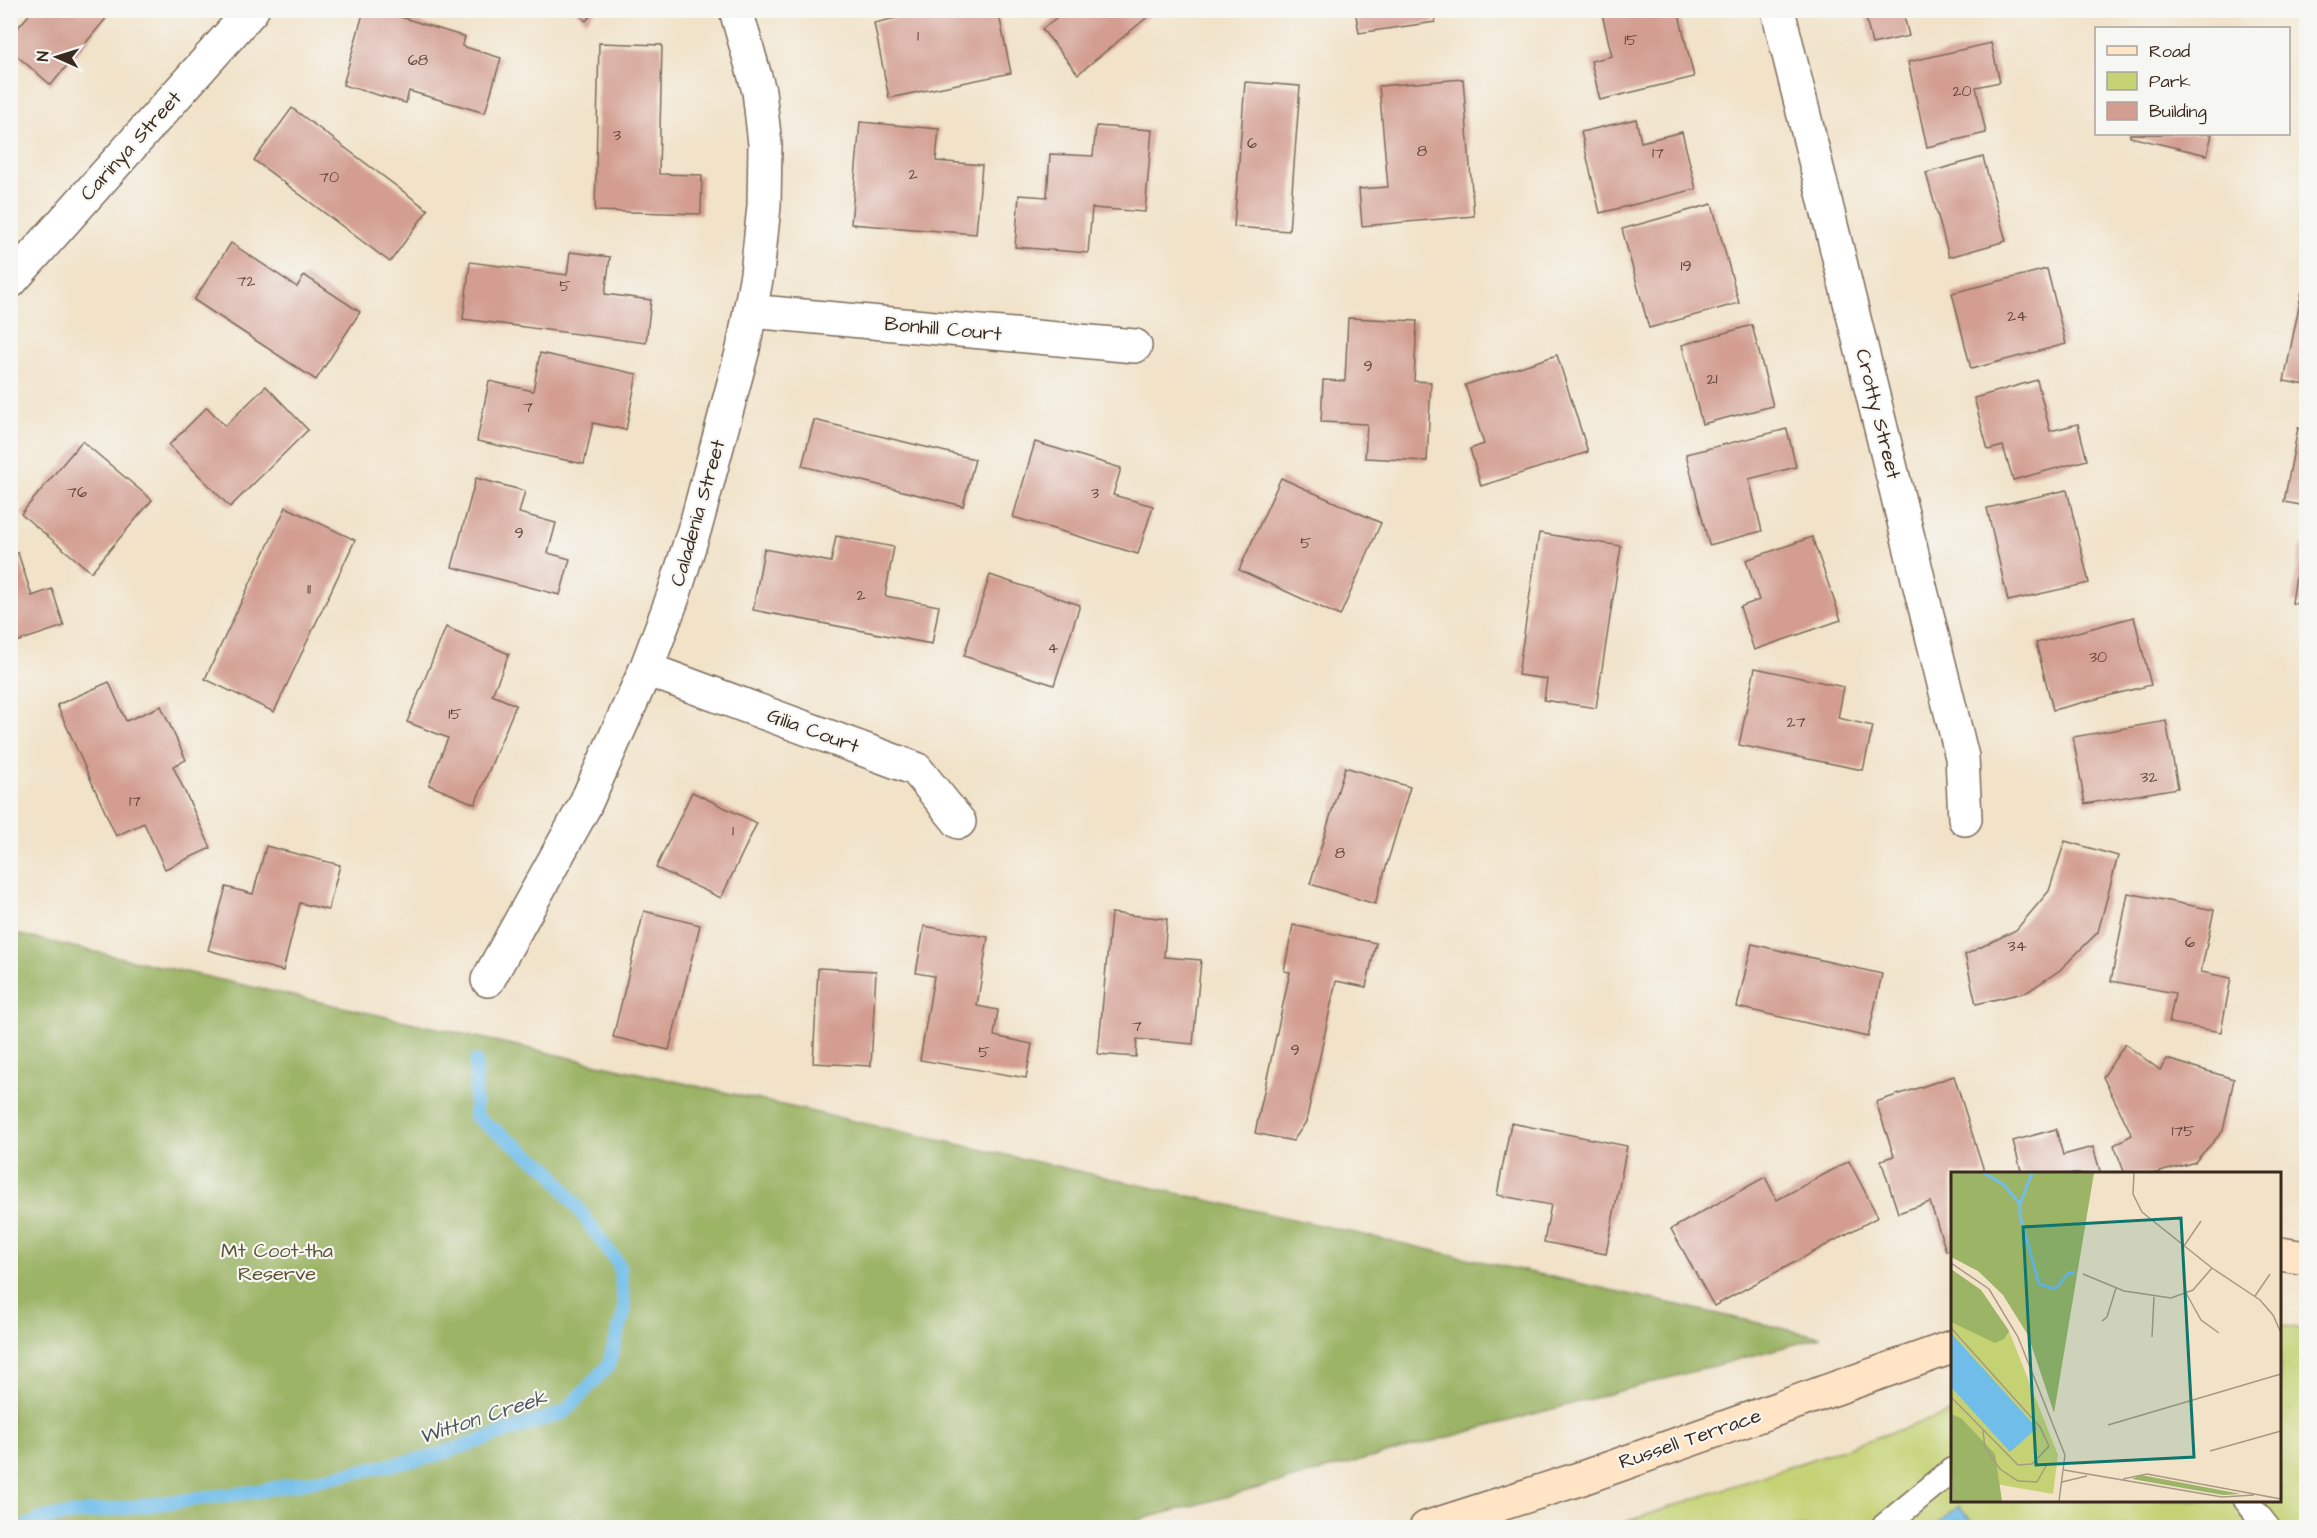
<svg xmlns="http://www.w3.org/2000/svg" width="2317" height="1538" font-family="'Architects Daughter',sans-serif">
  <rect width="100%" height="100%" fill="#f6f6f2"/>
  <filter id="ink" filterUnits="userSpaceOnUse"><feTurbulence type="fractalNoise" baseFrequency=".0167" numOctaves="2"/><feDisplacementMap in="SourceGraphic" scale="12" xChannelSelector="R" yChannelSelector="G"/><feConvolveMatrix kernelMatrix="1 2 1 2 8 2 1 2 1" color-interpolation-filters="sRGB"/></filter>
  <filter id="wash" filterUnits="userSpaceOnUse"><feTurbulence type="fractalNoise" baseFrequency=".008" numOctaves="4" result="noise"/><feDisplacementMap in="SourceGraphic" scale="24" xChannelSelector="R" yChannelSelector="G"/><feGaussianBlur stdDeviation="1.35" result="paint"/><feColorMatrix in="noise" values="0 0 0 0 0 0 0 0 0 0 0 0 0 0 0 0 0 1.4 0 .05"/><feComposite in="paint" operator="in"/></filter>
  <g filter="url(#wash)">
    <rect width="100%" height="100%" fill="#f1e2c8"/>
    <!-- green -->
    <polygon fill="#c5d274" stroke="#807e49" stroke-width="1.5" points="2280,1325 2306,1330 2306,1527 1608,1528 1952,1412 1952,1500 2280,1500"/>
    <!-- forest -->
    <polygon fill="#9cb466" stroke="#6c6f42" stroke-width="1.5" points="11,933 1821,1337 1113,1527 11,1527"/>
    <!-- water -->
    <polygon fill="#70bdea" stroke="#567484" stroke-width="1.5" points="1959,1506 1976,1527 1933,1527"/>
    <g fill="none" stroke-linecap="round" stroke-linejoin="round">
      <!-- stream -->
      <polyline stroke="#70bdea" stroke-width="14" points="24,1528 43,1518 260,1491 431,1457 565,1412 608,1366 625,1310 619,1265 550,1170 475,1116 476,1061"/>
    </g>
    <g id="blocks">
      <!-- building -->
      <g fill="#d39e91">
        <polygon points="33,10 113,10 51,85 10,50 10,37"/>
        <polygon points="364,10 378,10 465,37 462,46 501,58 485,113 409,91 406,103 343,85"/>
        <polygon points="574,10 596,10 586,21"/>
        <polygon points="932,10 998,10 1011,73 889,98 874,23"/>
        <polygon points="1066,10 1156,10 1078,74 1042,29"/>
        <polygon points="1355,10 1434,10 1435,22 1359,33"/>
        <polygon points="1601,10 1678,10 1694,77 1600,100 1591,61 1612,56"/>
        <polygon points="1864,10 1922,10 1922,11 1904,16 1909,36 1872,44"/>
        <polygon points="599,43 662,45 659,174 702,175 701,214 595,211"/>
        <polygon points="1991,43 2000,82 1976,87 1986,133 1927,147 1908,62"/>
        <polygon points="1463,79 1474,216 1362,226 1359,189 1388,187 1379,86"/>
        <polygon points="1245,82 1300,86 1289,231 1234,227"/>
        <polygon points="292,108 428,210 390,262 254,160"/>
        <polygon points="1636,119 1641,142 1682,132 1696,189 1600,213 1581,132"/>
        <polygon points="860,122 939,129 936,161 982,165 976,234 851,224"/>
        <polygon points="1096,126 1152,130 1145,212 1092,208 1088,253 1015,247 1019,195 1047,197 1050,154 1093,156"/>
        <polygon points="2130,134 2212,134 2207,155 2130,137"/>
        <polygon points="1983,157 2006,241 1949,257 1926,173"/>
        <polygon points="1712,204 1739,303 1649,328 1622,229"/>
        <polygon points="231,243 297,287 304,275 360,312 316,380 194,300"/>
        <polygon points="570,252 610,257 605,294 651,300 646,343 463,319 470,262 567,275"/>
        <polygon points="2047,269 2066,344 1971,369 1952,293"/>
        <polygon points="2302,291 2306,292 2306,385 2284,381"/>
        <polygon points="1348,318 1417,321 1414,381 1431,382 1427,461 1365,458 1367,424 1321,422 1323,380 1345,381"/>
        <polygon points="1752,325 1773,406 1702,424 1682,345"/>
        <polygon points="540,353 637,374 626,430 593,423 584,464 477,441 489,381 533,391"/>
        <polygon points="1557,355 1588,452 1481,486 1470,449 1484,444 1465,385"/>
        <polygon points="2037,380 2050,431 2078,424 2087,460 2013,480 2003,446 1988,450 1974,398"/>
        <polygon points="266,386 308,430 230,507 169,445 207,407 225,426"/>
        <polygon points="814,420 975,459 963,506 802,466"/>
        <polygon points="2298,428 2306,430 2306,506 2284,502"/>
        <polygon points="1787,429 1796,467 1749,479 1762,531 1709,545 1686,454"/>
        <polygon points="82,441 152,500 91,572 21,514"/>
        <polygon points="1035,442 1121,468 1113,495 1153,506 1138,554 1013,517"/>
        <polygon points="476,478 525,491 519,513 556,523 548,553 570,559 560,595 452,567"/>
        <polygon points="1281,478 1381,523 1340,616 1239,570"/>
        <polygon points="2067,490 2089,583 2008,601 1987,508"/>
        <polygon points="286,507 355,540 274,712 205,679"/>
        <polygon points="1539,533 1621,546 1596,708 1544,700 1547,679 1518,675"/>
        <polygon points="836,536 894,547 885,596 939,606 932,644 753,610 764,549 831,562"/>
        <polygon points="1812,537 1841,620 1754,650 1740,607 1759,600 1746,560"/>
        <polygon points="2300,546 2306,547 2306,605 2292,603"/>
        <polygon points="18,553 32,596 52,589 64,626 10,644 10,555"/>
        <polygon points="990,575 1080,605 1054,685 964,656"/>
        <polygon points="2134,617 2151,685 2053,710 2036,643"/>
        <polygon points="446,627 509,654 492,695 516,705 475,804 429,785 448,738 407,722"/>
        <polygon points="1755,668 1844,687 1838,718 1873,726 1863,770 1739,745"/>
        <polygon points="109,682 126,721 161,706 186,760 173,766 211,848 165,869 144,823 116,836 57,705"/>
        <polygon points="2166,721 2178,788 2085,804 2073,737"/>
        <polygon points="1345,767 1410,787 1375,904 1310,884"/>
        <polygon points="692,792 757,823 721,898 656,868"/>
        <polygon points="2065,841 2118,856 2098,932 2060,970 2027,992 1976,1004 1965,955 2016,930 2049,891"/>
        <polygon points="266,846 340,865 328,910 300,903 283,971 208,950 226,887 253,894"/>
        <polygon points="2128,893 2214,910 2201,972 2231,978 2221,1032 2169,1023 2175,993 2111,981"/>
        <polygon points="644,911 700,925 669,1050 613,1037"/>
        <polygon points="1111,913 1167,919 1164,957 1201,960 1193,1044 1137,1039 1136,1057 1098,1054"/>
        <polygon points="1293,925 1376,943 1366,987 1336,981 1306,1122 1293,1141 1255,1133 1290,972 1284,971"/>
        <polygon points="924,926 988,937 977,1006 998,1010 994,1036 1032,1044 1026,1078 920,1060 934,976 916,973"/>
        <polygon points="1752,944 1882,974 1868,1037 1737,1007"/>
        <polygon points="818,968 876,971 871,1066 813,1063"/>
        <polygon points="2125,1044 2160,1070 2167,1059 2234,1079 2223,1131 2195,1162 2153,1174 2125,1174 2114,1145 2132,1135 2103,1077"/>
        <polygon points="1954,1076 1985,1174 1952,1174 1952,1248 1946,1251 1930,1202 1898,1213 1881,1160 1894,1156 1876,1102"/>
        <polygon points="1511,1123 1627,1146 1606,1254 1544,1242 1551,1205 1497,1195"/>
        <polygon points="2056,1129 2063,1155 2093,1147 2101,1174 2022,1174 2013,1141"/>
        <polygon points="1849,1161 1878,1217 1714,1306 1671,1229 1765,1177 1777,1200"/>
      </g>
    </g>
  </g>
  <g filter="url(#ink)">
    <use href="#blocks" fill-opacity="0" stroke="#7b6a5a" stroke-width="1.5"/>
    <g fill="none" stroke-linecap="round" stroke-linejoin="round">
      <!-- lane casing -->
      <g stroke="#7b6a5a" stroke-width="27">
        <g id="lane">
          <polyline points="2246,1500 2268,1528"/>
          <polyline points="1882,1528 1952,1470"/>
        </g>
      </g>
      <!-- street casing -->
      <g stroke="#7b6a5a" stroke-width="36">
        <g id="street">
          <polyline points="1778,10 1962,757 1965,819"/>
          <polyline points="10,282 252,10"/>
          <polyline points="750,311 1135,346"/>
          <polyline points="646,669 916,769 959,822"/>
          <polyline points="488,980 584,807 646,669 673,597 697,521 743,349 757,274 764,206 765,144 759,91 736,10"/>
        </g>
      </g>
      <!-- secondary casing -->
      <g stroke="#7b6a5a" stroke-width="36">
        <g id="secondary">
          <polyline points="2280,1254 2306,1258"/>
          <polyline points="1426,1528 1582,1478 1952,1347"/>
        </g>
      </g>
      <!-- lane -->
      <use href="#lane" stroke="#fff" stroke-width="24"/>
      <!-- street -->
      <use href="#street" stroke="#fff" stroke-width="33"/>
      <!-- secondary -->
      <use href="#secondary" stroke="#ffe4c6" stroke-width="33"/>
    </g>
  </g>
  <g text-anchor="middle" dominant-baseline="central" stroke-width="4.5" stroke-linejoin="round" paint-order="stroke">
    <!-- number labels -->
    <g font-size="16" fill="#61473b">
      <text x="918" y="36">1</text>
      <text x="1631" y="40">15</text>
      <text x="418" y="60">68</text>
      <text x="1962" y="91">20</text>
      <text x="617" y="135">3</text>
      <text x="1252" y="143">6</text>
      <text x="1422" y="151">8</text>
      <text x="1658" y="153">17</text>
      <text x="913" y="174">2</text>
      <text x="329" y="177">70</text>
      <text x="1686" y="266">19</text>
      <text x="246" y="281">72</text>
      <text x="565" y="286">5</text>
      <text x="2017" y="316">24</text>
      <text x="1368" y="366">9</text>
      <text x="1712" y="379">21</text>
      <text x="528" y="407">7</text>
      <text x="77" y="492">76</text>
      <text x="1095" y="493">3</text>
      <text x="519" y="533">9</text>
      <text x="1306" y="543">5</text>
      <text x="309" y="589">11</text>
      <text x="861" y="595">2</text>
      <text x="1053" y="648">4</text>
      <text x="2098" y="657">30</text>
      <text x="455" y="714">15</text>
      <text x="1796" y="722">27</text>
      <text x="2149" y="777">32</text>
      <text x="135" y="801">17</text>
      <text x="733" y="831">1</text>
      <text x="1340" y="853">8</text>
      <text x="2190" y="942">6</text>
      <text x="2017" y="946">34</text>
      <text x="1137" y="1026">7</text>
      <text x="1295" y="1050">9</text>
      <text x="984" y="1052">5</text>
      <text x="2183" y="1131">175</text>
    </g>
    <!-- street labels -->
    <g font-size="20" fill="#3b2a1e" stroke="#f6f6f2">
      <text transform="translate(131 146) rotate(-48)">Carinya Street</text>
      <text transform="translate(943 329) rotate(5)">Bonhill Court</text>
      <text transform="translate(1878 414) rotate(76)">Crotty Street</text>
      <text transform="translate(698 513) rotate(-74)">Caladenia Street</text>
      <text transform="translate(813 731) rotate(20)">Gilia Court</text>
      <text transform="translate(1690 1439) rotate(-19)">Russell Terrace</text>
    </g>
    <!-- park labels -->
    <g font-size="20" fill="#5e5434" stroke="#f6f6f2">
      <text x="277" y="1251">Mt Coot-tha<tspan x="277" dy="23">Reserve</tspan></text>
    </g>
    <!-- water labels -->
    <g font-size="21" font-style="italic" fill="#4b565b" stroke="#f6f6f2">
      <text transform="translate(483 1417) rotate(-18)">Witton Creek</text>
    </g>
  </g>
  <!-- overview -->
  <g transform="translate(1951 1172)">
    <rect width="330" height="330" fill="#f1e2c8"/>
    <path d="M0 97 30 118 58 159 107 283 102 322 0 304Z" fill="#c5d274"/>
    <path d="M0 1H143L103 241 77 163 52 123 27 99 0 85ZM0 97 30 118 58 159 53 167 44 171 0 150ZM0 242 10 246 44 282 51 329H2ZM190 303 290 322 272 323 181 307Z" fill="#9cb466"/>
    <path d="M0 161 86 256 59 280 0 215Z" fill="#70bdea"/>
    <path fill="none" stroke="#70bdea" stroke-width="3" d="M33 1 53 13 68 31M81 1 69 32V44L88 112 104 117 118 101H124"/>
    <path fill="none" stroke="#a89884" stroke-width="1.5" d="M183 1 182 22 191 40 261 96 309 128 322 143 330 161M233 74 250 49M0 91 38 117 67 165 114 283 108 329M132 102 173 119 220 126 242 118 261 96M235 121 250 148 268 161M304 124 319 102M151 149 156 145 165 116M0 156 89 255 98 274 81 292 67 293 0 225M201 165 203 125M157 253 330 202M32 259 34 276 49 297 67 309 86 310 96 292M259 279 330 259M113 298 271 325 303 323M172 307 196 302 330 327M111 310 136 304"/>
    <path fill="#0f766e" fill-opacity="0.15" stroke="#0f766e" stroke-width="3" d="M230 46 243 285 85 293 72 55Z"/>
    <rect width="330" height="330" fill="none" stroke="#3b2a1e" stroke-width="3"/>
  </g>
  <!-- margin -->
  <rect width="2317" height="1538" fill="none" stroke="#f6f6f2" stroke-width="36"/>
  <!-- legend -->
  <rect x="2095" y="27" width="195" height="108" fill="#f6f6f2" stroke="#aba49d" stroke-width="1.5"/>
  <rect x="2107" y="46" width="30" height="9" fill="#ffe4c6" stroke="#aba49d" stroke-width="1.5"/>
  <text x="2149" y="57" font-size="18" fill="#3b2a1e">Road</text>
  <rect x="2107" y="72" width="30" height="18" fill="#c5d274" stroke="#aba49d" stroke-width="1.5"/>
  <text x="2149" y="87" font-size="18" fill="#3b2a1e">Park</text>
  <rect x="2107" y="102" width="30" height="18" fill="#d39e91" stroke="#aba49d" stroke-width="1.5"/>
  <text x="2149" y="117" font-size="18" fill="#3b2a1e">Building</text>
  <!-- north arrow -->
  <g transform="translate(57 57) rotate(273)" stroke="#f6f6f2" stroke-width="4.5" paint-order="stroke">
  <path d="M0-4.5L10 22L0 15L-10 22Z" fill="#3b2a1e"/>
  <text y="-9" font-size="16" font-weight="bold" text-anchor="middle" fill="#3b2a1e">N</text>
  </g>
</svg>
